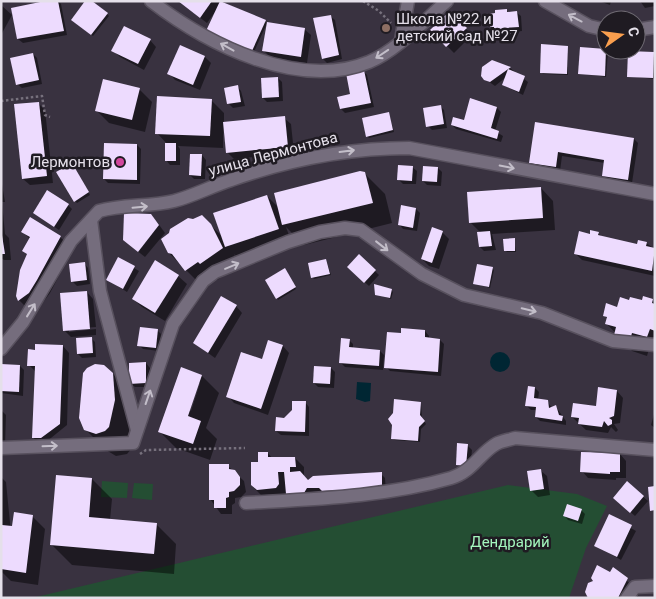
<svg xmlns="http://www.w3.org/2000/svg" width="656" height="599" font-family="Roboto,sans-serif">
  <rect width="100%" height="100%" fill="#393240"/>
  <!-- green -->
  <g fill="#244e33">
    <polygon points="102,481 128,483 127,498 101,497"/>
    <polygon points="134,483 153,484 152,500 132,498"/>
    <polygon points="508,485 577,494 607,506 586,548 569,598 32,598"/>
  </g>
  <!-- water -->
  <g fill="#002633">
    <circle cx="500" cy="362" r="10"/>
    <polygon points="357,382 371,383 370,401 365,402 356,399"/>
  </g>
  <!-- shadow -->
  <g fill="#0007" fill-rule="evenodd">
    <polygon points="52,1 58,1 61,4 67,35 23,43 18,39 13,9"/>
    <polygon points="178,1 221,1 267,23 254,52 210,32 215,12 207,23"/>
    <polygon points="599,1 616,1 611,1 610,5"/>
    <polygon points="640,1 655,1 655,6 645,8"/>
    <polygon points="1,5 12,15 1,35"/>
    <polygon points="496,11 516,12 521,16 522,31 514,32 515,38 500,39 491,27"/>
    <polygon points="450,13 472,35 454,53 432,31"/>
    <polygon points="107,14 109,16 93,36 74,21"/>
    <polygon points="330,16 335,20 342,59 327,63 323,59"/>
    <polygon points="304,29 311,35 307,63 270,57 264,51"/>
    <polygon points="150,40 156,47 144,70 120,57 113,50"/>
    <polygon points="568,47 568,75 543,74 541,72"/>
    <polygon points="581,48 608,52 606,77 579,73"/>
    <polygon points="33,54 37,58 42,84 22,88 17,84"/>
    <polygon points="654,54 654,79 628,76"/>
    <polygon points="205,57 211,63 200,90 175,80 169,73"/>
    <polygon points="493,61 510,68 528,82 523,95 503,85 506,77 495,86 485,79"/>
    <polygon points="363,71 367,75 374,107 345,113 341,109 352,95"/>
    <polygon points="278,78 282,82 283,101 267,102 263,98"/>
    <polygon points="237,86 241,91 245,106 233,108 229,104"/>
    <polygon points="139,89 152,102 145,132 109,123 96,110"/>
    <polygon points="211,100 224,113 224,124 284,118 291,124 294,153 234,159 227,152 223,129 223,148 178,146 180,149 180,165 170,165 166,160 168,145 157,133"/>
    <polygon points="38,103 45,110 53,183 30,185 23,179"/>
    <polygon points="440,106 444,110 447,128 432,130 428,126"/>
    <polygon points="497,108 501,112 495,131 503,136 501,142 456,129 452,125"/>
    <polygon points="389,113 394,132 369,138 367,136"/>
    <polygon points="536,124 634,139 638,143 632,183 607,180 603,175 605,163 562,156 560,171 534,167 530,163"/>
    <polygon points="137,145 141,149 140,184 108,183 104,179"/>
    <polygon points="202,155 206,160 205,179 194,179 190,175"/>
    <polygon points="73,166 90,195 77,203 75,201"/>
    <polygon points="412,167 417,171 416,184 403,184 398,179"/>
    <polygon points="438,168 442,172 441,186 427,185 423,181"/>
    <polygon points="364,173 385,194 392,223 304,245 286,227 291,241 239,259 234,254 239,266 217,280 216,279 203,287 169,253 210,225 223,237 267,196 279,208"/>
    <polygon points="1,178 5,202 2,202 5,234 9,238 11,260 4,260 1,258"/>
    <polygon points="541,188 553,201 555,230 492,234 496,250 484,251 480,247 481,233 470,222"/>
    <polygon points="68,205 72,209 59,230 34,213"/>
    <polygon points="416,209 420,213 417,231 403,229 399,224"/>
    <polygon points="157,222 165,233 145,257 131,246"/>
    <polygon points="23,232 60,237 73,249 50,293 41,305 32,313 19,300 28,255 24,251 30,239"/>
    <polygon points="442,232 449,239 439,269 429,266 422,259"/>
    <polygon points="598,233 603,238 638,246 646,243 655,249 655,276 582,260 575,253"/>
    <polygon points="514,240 516,252 507,252 505,250"/>
    <polygon points="359,256 379,275 369,286 348,267"/>
    <polygon points="119,259 139,271 127,292 108,280"/>
    <polygon points="326,260 331,275 314,279 313,278"/>
    <polygon points="84,263 88,268 90,284 77,286 72,281"/>
    <polygon points="492,268 494,270 490,288 475,283"/>
    <polygon points="286,272 296,289 278,300 277,298"/>
    <polygon points="178,276 187,284 165,321 142,307 133,299"/>
    <polygon points="391,290 393,292 391,299 376,294"/>
    <polygon points="87,292 93,299 96,327 69,329 69,332 96,329 96,335 71,337 64,330"/>
    <polygon points="652,300 655,303 655,351 649,349 647,356 632,351 607,324 608,319 604,315 618,308"/>
    <polygon points="236,306 242,313 215,358 194,343"/>
    <polygon points="157,330 161,334 159,351 143,349 139,345"/>
    <polygon points="425,331 429,336 429,339 440,340 444,344 441,376 390,371 386,367 402,335"/>
    <polygon points="91,338 95,342 96,357 82,358 78,354"/>
    <polygon points="349,340 353,344 353,349 380,351 384,355 383,370 345,367 341,363"/>
    <polygon points="63,346 69,353 67,425 46,442 37,442 33,437 36,372 29,365 36,351"/>
    <polygon points="283,346 289,353 268,415 234,403 228,396 263,360"/>
    <polygon points="146,363 150,368 150,387 135,387 130,383"/>
    <polygon points="1,366 20,366 24,370 23,396 1,393"/>
    <polygon points="331,368 335,372 334,388 318,387 314,383"/>
    <polygon points="111,372 134,395 136,403 137,423 133,447 127,454 116,456 106,450 83,427"/>
    <path d="M202 376 219 393 206 428 217 439 210 460 176 448 159 431ZM198 383H200L191 411 188 410Z"/>
    <polygon points="535,388 539,392 538,400 547,401 552,408 556,407 566,421 566,425 540,421 536,417 537,410 531,410 526,405"/>
    <polygon points="617,391 623,398 620,423 614,424 618,430 616,432 611,427 608,433 586,430 572,417 597,407"/>
    <polygon points="305,402 309,407 309,436 281,435 276,431 285,419"/>
    <polygon points="421,403 422,418 426,424 421,429 420,442 394,440 392,438"/>
    <polygon points="1,410 6,415 5,445 1,445"/>
    <polygon points="655,411 655,428 651,425"/>
    <polygon points="467,445 472,450 470,469 461,469 457,464"/>
    <polygon points="268,453 273,459 295,458 304,467 304,476 308,481 381,474 385,478 386,492 328,495 324,491 312,492 308,496 292,498 287,493 283,498 262,496 253,487 252,463 259,463"/>
    <polygon points="620,454 626,461 626,478 616,478 616,480 588,478 582,471"/>
    <polygon points="228,466 244,481 246,492 241,497 235,498 235,503 232,505 232,514 221,514 210,499"/>
    <polygon points="540,470 547,476 550,495 538,497 532,491"/>
    <polygon points="1,477 6,482 11,533 32,516 45,529 38,585 11,581 1,571"/>
    <polygon points="92,479 112,499 110,520 156,524 176,544 174,574 72,565 52,545"/>
    <polygon points="627,483 648,501 635,516 619,502"/>
    <polygon points="581,510 585,514 582,524 568,520 564,515"/>
    <polygon points="610,516 636,531 621,560 595,545"/>
    <polygon points="613,569 640,592 637,598 586,598"/>
  </g>
  <!-- building -->
  <g fill="#eddbfe">
    <polygon points="45,1 58,1 64,31 17,39 11,8"/>
    <polygon points="85,1 92,1 108,13 91,35 71,20"/>
    <polygon points="178,1 212,1 200,18"/>
    <polygon points="220,1 266,20 252,51 206,31"/>
    <polygon points="507,9 507,12 517,11 519,27 511,28 511,34 494,36 494,27 490,27 489,14 495,13 495,10"/>
    <polygon points="450,11 467,28 446,47 430,30"/>
    <polygon points="331,15 339,55 322,59 313,18"/>
    <polygon points="267,22 305,28 301,57 262,51"/>
    <polygon points="124,26 151,39 138,64 111,51"/>
    <polygon points="541,44 568,46 567,74 540,73"/>
    <polygon points="180,45 205,56 193,85 167,74"/>
    <polygon points="580,47 606,49 605,76 578,74"/>
    <polygon points="628,51 654,52 653,78 627,77"/>
    <polygon points="33,53 39,80 16,85 10,58"/>
    <polygon points="492,60 511,67 490,82 484,80 481,76 482,67"/>
    <polygon points="508,69 525,76 519,92 502,85"/>
    <polygon points="364,70 371,103 340,109 337,97 350,94 346,73"/>
    <polygon points="278,77 279,97 262,98 261,78"/>
    <polygon points="103,79 140,88 132,120 95,111"/>
    <polygon points="238,85 241,102 227,104 224,88"/>
    <polygon points="157,96 212,99 210,136 155,134"/>
    <polygon points="470,98 497,107 491,128 499,131 497,139 451,125 453,117 464,120"/>
    <polygon points="39,102 47,176 22,179 14,104"/>
    <polygon points="441,105 444,124 426,127 423,108"/>
    <polygon points="389,112 393,130 366,137 362,118"/>
    <polygon points="285,116 288,147 226,153 223,122"/>
    <polygon points="535,122 634,138 628,180 602,176 604,160 558,152 556,167 529,163"/>
    <polygon points="104,143 137,144 137,180 103,179"/>
    <rect x="165" y="143" width="11" height="18"/>
    <polygon points="190,154 202,154 201,176 189,175"/>
    <polygon points="72,163 89,192 74,202 56,172"/>
    <polygon points="398,165 413,166 412,181 397,180"/>
    <polygon points="423,166 438,167 437,182 422,181"/>
    <polygon points="360,171 365,172 373,203 282,225 274,193"/>
    <polygon points="541,187 543,218 469,223 467,192"/>
    <polygon points="47,190 69,204 54,227 33,213"/>
    <polygon points="267,195 279,229 225,247 213,213"/>
    <polygon points="401,205 416,208 413,228 398,225"/>
    <polygon points="124,213 151,214 159,225 138,252 123,240"/>
    <polygon points="202,215 211,224 223,248 200,264 198,262 185,271 172,254 168,253 161,239 169,233 170,229 188,218 193,219"/>
    <polygon points="30,217 61,236 37,280 29,293 18,301 16,296 20,270 27,254 22,251 30,237 21,232"/>
    <polygon points="432,227 443,231 432,263 421,259"/>
    <polygon points="1,229 5,254 1,254"/>
    <polygon points="590,230 599,232 598,235 637,244 638,240 647,242 646,246 655,248 652,271 574,254 579,231 590,234"/>
    <polygon points="490,231 492,246 479,247 477,232"/>
    <polygon points="515,238 515,251 504,251 503,239"/>
    <polygon points="359,254 376,270 364,283 347,267"/>
    <polygon points="118,257 135,266 123,289 106,280"/>
    <polygon points="326,259 330,274 311,278 308,263"/>
    <polygon points="155,260 179,275 155,313 132,299"/>
    <polygon points="85,262 87,280 71,282 69,264"/>
    <polygon points="477,264 493,267 489,287 473,284"/>
    <polygon points="285,268 296,287 276,299 265,280"/>
    <polygon points="374,284 392,289 390,298 375,295"/>
    <polygon points="87,291 90,329 63,331 60,293"/>
    <polygon points="221,296 237,305 208,353 193,343"/>
    <polygon points="643,296 653,299 652,303 655,304 655,331 650,329 647,337 632,333 630,340 614,335 616,327 605,324 607,317 603,316 606,303 617,307 620,297 629,300 630,297 642,300"/>
    <polygon points="140,327 158,329 156,348 137,346"/>
    <polygon points="401,328 425,330 425,337 440,339 438,372 384,368 387,332 401,333"/>
    <polygon points="92,337 93,353 77,354 76,338"/>
    <polygon points="341,338 350,339 349,347 380,350 379,366 339,363"/>
    <polygon points="268,340 283,345 261,409 226,397 241,352 262,359"/>
    <polygon points="35,344 63,345 60,424 41,438 32,438 35,366 27,366 28,349 35,350"/>
    <polygon points="146,362 146,383 129,384 129,363"/>
    <polygon points="1,364 20,365 19,392 1,391"/>
    <polygon points="95,364 104,365 113,373 115,400 109,427 105,431 96,434 84,430 79,418 83,373 87,368"/>
    <polygon points="314,366 331,367 330,384 313,383"/>
    <polygon points="181,367 202,375 188,416 201,421 193,444 158,432"/>
    <polygon points="528,386 535,387 534,398 548,400 549,408 556,405 559,415 563,416 562,421 535,417 536,407 525,406"/>
    <polygon points="598,387 617,390 614,416 609,418 612,420 612,424 608,426 604,421 602,427 578,424 579,418 571,417 573,403 596,406"/>
    <polygon points="394,399 421,402 420,415 425,421 419,427 418,441 391,439 392,425 388,419 393,413"/>
    <polygon points="292,401 306,401 305,432 275,431 276,417 284,418 292,410"/>
    <polygon points="457,443 468,444 466,466 456,465"/>
    <polygon points="258,452 268,452 268,457 295,457 296,467 290,467 290,472 300,471 308,480 313,476 382,472 382,488 322,491 319,488 307,488 304,493 286,494 284,472 278,472 279,484 276,488 257,490 251,485 251,462 258,462"/>
    <polygon points="581,452 620,453 620,472 610,472 610,474 580,472"/>
    <polygon points="209,464 229,464 229,469 235,470 240,477 240,485 234,491 229,492 229,497 226,498 226,508 214,508 214,500 209,500"/>
    <polygon points="541,469 544,489 530,491 527,471"/>
    <polygon points="56,475 92,478 89,517 157,523 154,554 50,545"/>
    <polygon points="627,481 644,496 630,513 613,498"/>
    <polygon points="655,486 655,510 650,511 648,487"/>
    <polygon points="567,504 582,509 578,521 563,516"/>
    <polygon points="14,512 33,515 26,573 1,569 2,525 12,526"/>
    <polygon points="609,514 632,525 617,557 594,546"/>
    <polygon points="597,565 610,572 613,567 628,578 618,598 588,598 585,592 588,583 593,581 591,578"/>
  </g>
  <g fill="none" stroke-linecap="round" stroke-linejoin="round">
    <!-- minor casing -->
    <g stroke="#58515e" stroke-width="15">
      <g id="minor">
        <path d="M151 1C207 44 298 91 369 62 396 51 425 20 447 1"/>
        <polyline points="545,1 589,26 606,30"/>
        <polyline points="636,30 655,27"/>
        <polyline points="401,40 408,1"/>
        <polyline points="91,220 100,291 137,430"/>
        <path d="M1 349 23 322 71 241 99 211C122 204 149 207 174 201 193 196 212 186 231 180 288 160 349 148 409 148L655 194"/>
        <polyline points="1,448 133,443 173,324 203,281 215,272 288,242 320,232 345,228 361,230 422,274 464,295 542,313 613,341 655,345"/>
        <path d="M246 503C315 499 385 497 451 478 472 472 479 454 496 444 501 441 509 440 515 438L655 450"/>
        <polyline points="627,598 635,587 655,586"/>
      </g>
    </g>
    <!-- path -->
    <g stroke="#77717d" stroke-width="2.5" stroke-dasharray="2.5 2.5" stroke-linecap="butt">
      <polyline points="363,1 379,11 391,23"/>
      <polyline points="1,101 42,96 45,115 50,117"/>
      <polyline points="140,454 146,450 245,448"/>
    </g>
    <!-- minor -->
    <use href="#minor" stroke="#756d7d" stroke-width="12"/>
  </g>
  <!-- one-way arrows -->
  <defs><path id="oneway-shaft" d="M-6 0H5M1.5-3L5.5 0L1.5 3" fill="none" stroke-width="1.6" stroke-linecap="round" stroke-linejoin="round" transform="scale(1.25)"/></defs>
  <g stroke="#c3bec9">
    <use href="#oneway-shaft" transform="translate(575 18) rotate(-152)"/>
    <use href="#oneway-shaft" transform="translate(227 47) rotate(-151)"/>
    <use href="#oneway-shaft" transform="translate(382 54) rotate(146)"/>
    <use href="#oneway-shaft" transform="translate(347 151) rotate(-7)"/>
    <use href="#oneway-shaft" transform="translate(507 167) rotate(11)"/>
    <use href="#oneway-shaft" transform="translate(140 207) rotate(-5)"/>
    <use href="#oneway-shaft" transform="translate(382 246) rotate(38)"/>
    <use href="#oneway-shaft" transform="translate(232 266) rotate(-23)"/>
    <use href="#oneway-shaft" transform="translate(31 310) rotate(-58)"/>
    <use href="#oneway-shaft" transform="translate(529 310) rotate(13)"/>
    <use href="#oneway-shaft" transform="translate(148 397) rotate(-71)"/>
    <use href="#oneway-shaft" transform="translate(50 446) rotate(-2)"/>
  </g>
  <!-- markers -->
  <circle fill="#8d6e63" stroke="#1f1b22" stroke-width="2" cx="386" cy="28" r="5"/>
  <circle fill="#d1479c" stroke="#1f1b22" stroke-width="2" cx="120" cy="162" r="5"/>
  <g text-anchor="middle" dominant-baseline="central" stroke-width="5" stroke-linejoin="round" paint-order="stroke">
    <!-- poi labels -->
    <g font-size="15" fill="#e5e0ea" stroke="#1f1b22" text-anchor="start">
      <text x="396" y="19">Школа №22 и<tspan x="396" dy="17">детский сад №27</tspan></text>
      <text x="110" y="162" text-anchor="end">Лермонтов</text>
    </g>
    <!-- street labels -->
    <g font-size="15" fill="#e5e0ea" stroke="#1f1b22">
      <text transform="translate(273 154) rotate(-15)">улица Лермонтова</text>
    </g>
    <!-- park labels -->
    <g font-size="15" fill="#a3f6bd" stroke="#1f1b22">
      <text x="510" y="542">Дендрарий</text>
    </g>
  </g>
  <!-- border -->
  <rect width="656" height="599" fill="none" stroke="#e5e0ea" stroke-width="5"/>
  <!-- north arrow -->
  <g transform="translate(621 35) rotate(76)"><circle r="24" fill="#1f1b22" stroke="#6e6a72"/>
  <path d="M0-4L9 19L0 12L-9 19Z" fill="#fa9f4e"/>
  <text y="-8" font-size="14" font-weight="bold" text-anchor="middle" fill="#e5e0ea">С</text>
  </g>
</svg>
